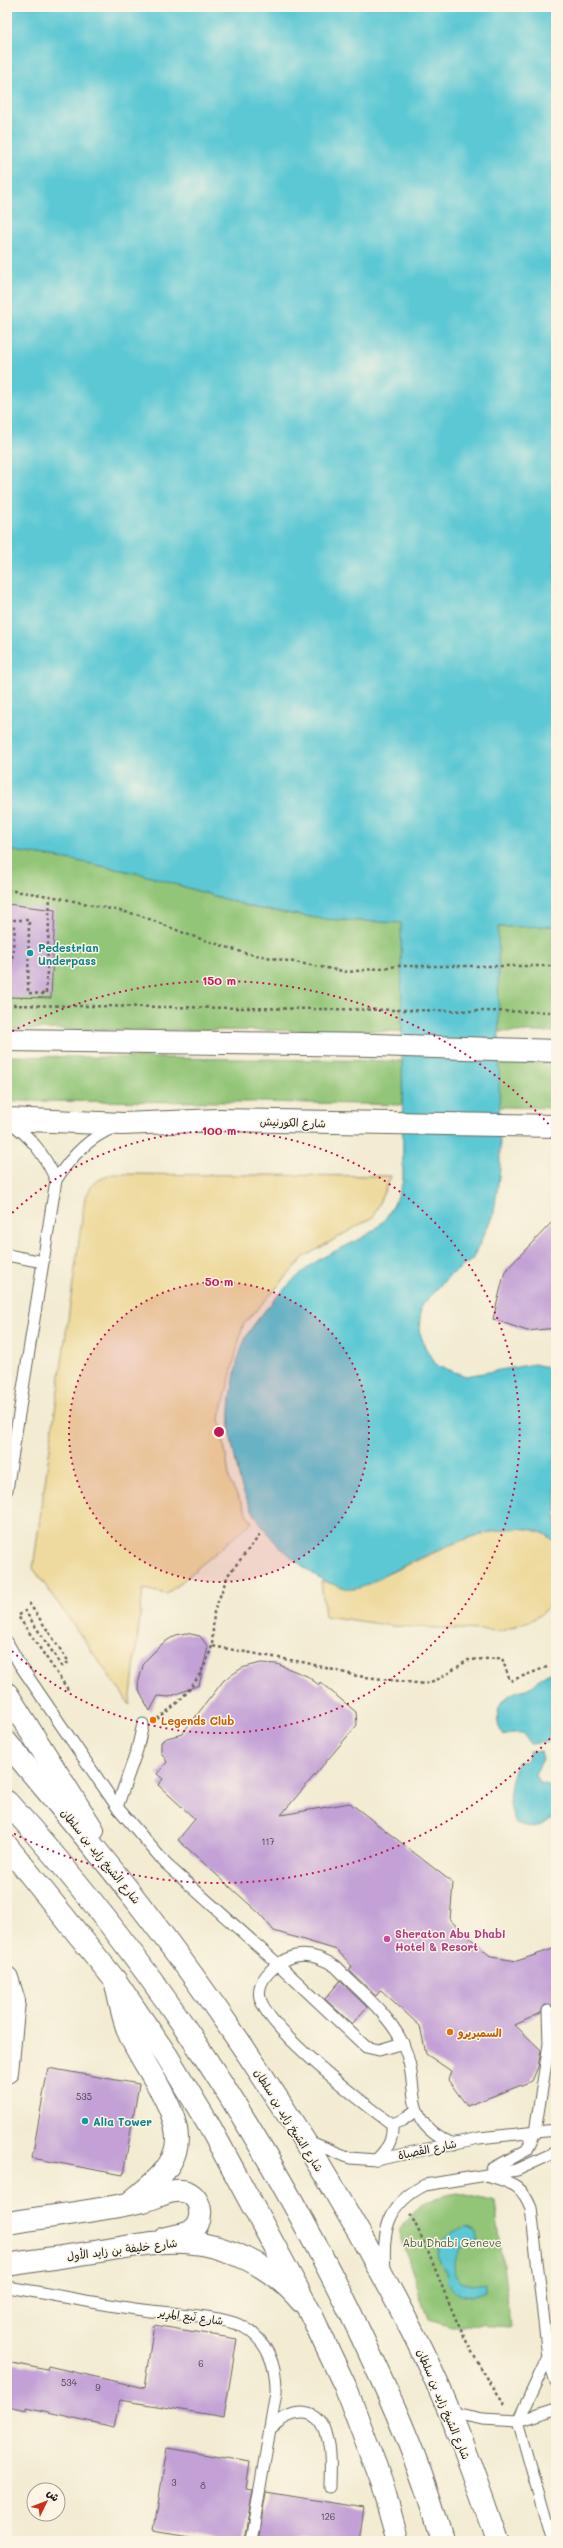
<svg xmlns="http://www.w3.org/2000/svg" width="563" height="2548" font-family="Mali,'Playpen Sans Arabic',sans-serif">
  <rect width="100%" height="100%" fill="#fcf5e5"/>
  <filter id="ink" filterUnits="userSpaceOnUse"><feTurbulence type="fractalNoise" baseFrequency=".025" numOctaves="2"/><feDisplacementMap in="SourceGraphic" scale="8" xChannelSelector="R" yChannelSelector="G"/><feConvolveMatrix kernelMatrix="1 2 1 2 8 2 1 2 1" color-interpolation-filters="sRGB"/></filter>
  <filter id="wash" filterUnits="userSpaceOnUse"><feTurbulence type="fractalNoise" baseFrequency=".012" numOctaves="4" result="noise"/><feDisplacementMap in="SourceGraphic" scale="16" xChannelSelector="R" yChannelSelector="G"/><feGaussianBlur stdDeviation="0.9" result="paint"/><feColorMatrix in="noise" values="0 0 0 0 0 0 0 0 0 0 0 0 0 0 0 0 0 1.4 0 .05"/><feComposite in="paint" operator="in"/></filter>
  <g filter="url(#wash)">
    <rect width="100%" height="100%" fill="#f3ecd3"/>
    <!-- green -->
    <g fill="#92c577" stroke="#57704a">
      <polygon points="7,846 14,851 67,859 141,874 255,908 323,919 498,927 556,926 556,1032 7,1029"/>
      <polygon points="7,1056 556,1063 556,1108 259,1102 7,1101"/>
      <path d="M458 2193 495 2202 511 2327 492 2326 482 2323 465 2327H453L428 2320 399 2230C414 2206 431 2197 458 2193Z"/>
    </g>
    <!-- sand -->
    <g fill="#eeda9e" stroke="#857b5d">
      <polygon points="113,1174 391,1176 373,1217 304,1257 243,1325 220,1418 230,1482 252,1522 167,1594 143,1589 130,1705 33,1568 85,1198 94,1182"/>
      <path d="M513 1528C529 1529 545 1530 556 1543V1597L543 1613 532 1620 502 1631 393 1626 325 1616 321 1581 354 1589 472 1536Z"/>
    </g>
    <!-- water -->
    <g fill="#5cc8d4" stroke="#3c7278">
      <path d="M7 7H556V926L498 927 500 1169 494 1213 472 1260 449 1276 421 1306 419 1330 425 1347 437 1366 466 1376 534 1364 556 1369V1543C523 1503 424 1556 387 1574 378 1578 362 1590 352 1589 325 1586 307 1570 287 1553 268 1539 243 1500 239 1477 236 1461 231 1444 230 1428 228 1404 236 1353 249 1332 262 1311 294 1277 314 1263 333 1250 357 1243 374 1230 389 1219 397 1198 403 1181L401 923 323 919 255 908 141 874 67 859 13 851 7 846Z"/>
      <path d="M550 1672 556 1676V1698L549 1705 553 1710 548 1742 530 1744 523 1733H512L504 1736C494 1722 495 1705 510 1695 516 1690 524 1691 530 1687 538 1684 538 1677 550 1672Z"/>
      <path d="M530 1751H541L543 1759 535 1774 539 1783 551 1786 556 1799V1815C542 1827 534 1830 516 1823 505 1800 510 1786 517 1762L527 1761Z"/>
      <path d="M468 2228 477 2232 479 2243 462 2247C452 2258 451 2270 461 2282L472 2285 485 2283V2291C472 2299 455 2299 449 2283 447 2280 448 2274 447 2272 444 2268 441 2266 440 2262 433 2241 450 2229 468 2228Z"/>
    </g>
    <g id="blocks">
      <!-- building -->
      <g fill="#c3a1d6">
        <polygon points="7,904 55,910 51,998 7,997"/>
        <polygon points="556,1218 556,1328 527,1331 493,1319 505,1271"/>
        <polygon points="186,1633 200,1636 208,1647 199,1685 169,1697 158,1696 150,1711 140,1693 138,1684 144,1662 163,1643 176,1635"/>
        <polygon points="261,1663 277,1664 307,1676 319,1685 320,1682 356,1712 357,1725 281,1815 350,1803 453,1883 450,1920 491,1957 517,1961 556,1948 556,2007 545,2005 541,2013 515,2025 541,2050 538,2067 532,2081 467,2106 448,2080 451,2071 426,2054 420,2026 381,1990 376,1996 349,1970 352,1966 337,1950 274,1931 260,1914 178,1840 195,1819 158,1785 163,1779 157,1774 167,1762 161,1752 161,1742 167,1738 182,1734 224,1680 242,1668"/>
        <polygon points="340,1981 367,2007 352,2024 325,1999"/>
        <polygon points="48,2068 139,2084 123,2175 32,2158"/>
        <polygon points="154,2325 237,2339 224,2417 120,2400 114,2427 26,2407 26,2410 7,2406 7,2362 47,2370 48,2366 144,2388"/>
        <polygon points="167,2448 250,2462 246,2489 253,2490 244,2541 217,2541 154,2530"/>
        <polygon points="266,2492 364,2508 359,2541 258,2541"/>
      </g>
    </g>
  </g>
  <g filter="url(#ink)">
    <use href="#blocks" fill-opacity="0" stroke="#67655c" stroke-width="1"/>
    <g fill="none" stroke-linecap="round" stroke-linejoin="round">
      <!-- service casing -->
      <g stroke="#67655c" stroke-width="13">
        <g id="service">
          <path d="M9 1122C32 1137 45 1156 56 1180"/>
          <polyline points="7,1255 43,1262"/>
          <path d="M7 1490 56 1180C70 1158 88 1138 113 1128"/>
          <polyline points="7,1642 20,1665 117,1807 166,1864 278,1964 366,2047 379,2050 403,2043"/>
          <polyline points="117,1807 137,1750 143,1724"/>
          <polyline points="392,2124 403,2120 416,2110"/>
          <polyline points="308,2141 350,2158 376,2160 479,2138 556,2130"/>
          <path d="M376 2160C388 2148 393 2141 392 2124 363 2103 268 2030 260 1998 256 1981 273 1966 287 1959 304 1951 321 1957 336 1967 358 1990 388 2013 402 2042 423 2084 397 2122 454 2144"/>
          <polyline points="492,2169 527,2150 535,2132 549,2044 548,2011"/>
          <path d="M487 2175C511 2183 521 2183 531 2208L548 2357 556 2382"/>
          <path d="M385 2270C382 2231 387 2204 425 2185L517 2170 556 2152"/>
          <path d="M7 2287C52 2294 97 2304 143 2310 170 2314 218 2315 242 2326 267 2339 277 2366 276 2393L251 2541"/>
          <polyline points="548,2357 518,2421 552,2541"/>
          <polyline points="450,2412 482,2419 518,2421 556,2409"/>
          <path d="M270 2429C292 2408 320 2404 328 2440 332 2455 330 2472 330 2487"/>
        </g>
      </g>
      <!-- minor casing -->
      <g stroke="#67655c" stroke-width="24">
        <polyline id="minor" points="7,1978 14,2001 7,2072"/>
      </g>
      <!-- secondary casing -->
      <g stroke="#67655c" stroke-width="24">
        <g id="secondary">
          <path d="M115 1980C119 1997 122 2016 129 2033 142 2066 187 2116 175 2152 168 2174 148 2187 131 2202"/>
          <path d="M7 2223C52 2216 98 2211 143 2201 157 2198 172 2187 187 2192 203 2199 205 2223 190 2232 183 2235 174 2236 166 2238"/>
          <path d="M7 2265C38 2260 69 2256 100 2251 128 2247 157 2240 185 2242 228 2245 273 2267 301 2301"/>
        </g>
      </g>
      <!-- primary casing -->
      <g stroke="#67655c" stroke-width="24">
        <polyline id="primary" points="7,1846 115,1980 167,2056 210,2127 310,2312 345,2386 380,2478 398,2541"/>
      </g>
      <!-- trunk casing -->
      <g stroke="#67655c" stroke-width="24">
        <g id="trunk">
          <polyline points="7,1040 376,1045 556,1051"/>
          <polyline points="7,1119 123,1124 218,1120 556,1126"/>
          <polyline points="7,1694 93,1830"/>
          <path d="M7 1743C51 1796 97 1849 139 1904 245 2041 340 2188 418 2343 450 2406 474 2474 497 2541"/>
          <path d="M7 1802C146 1954 259 2127 350 2312 385 2385 421 2462 442 2541"/>
        </g>
      </g>
      <!-- path -->
      <g stroke="#67655c" stroke-width="2.5" stroke-dasharray="3 3" stroke-linecap="butt">
        <polyline points="7,890 50,896 139,915 189,935 245,953 348,972 398,966 556,966"/>
        <polyline points="7,920 29,920 28,993 46,994 50,896"/>
        <polyline points="7,926 15,927 10,981 7,981"/>
        <polyline points="7,1005 556,1012"/>
        <polyline points="260,1535 228,1575 214,1612 212,1646 307,1663 357,1676 425,1684 441,1678 468,1660 502,1658 510,1681 547,1667"/>
        <polyline points="29,1603 69,1662 62,1666 25,1611 18,1616 69,1691"/>
        <path d="M157 1719C184 1700 202 1678 212 1646"/>
        <path d="M410 2214C427 2245 438 2278 452 2310 466 2344 484 2375 505 2404"/>
      </g>
      <!-- service -->
      <use href="#service" stroke="#fff" stroke-width="11"/>
      <!-- minor -->
      <use href="#minor" stroke="#fff" stroke-width="22"/>
      <!-- secondary -->
      <use href="#secondary" stroke="#fff" stroke-width="22"/>
      <!-- primary -->
      <use href="#primary" stroke="#fff" stroke-width="22"/>
      <!-- trunk -->
      <use href="#trunk" stroke="#fff" stroke-width="22"/>
    </g>
  </g>
  <!-- distance rings -->
  <circle cx="219" cy="1432" r="150" fill="#c2185b" fill-opacity=".12"/>
  <g fill="none" stroke="#c2185b" stroke-width="2" stroke-dasharray="2 4">
    <circle cx="219" cy="1432" r="150"/>
    <path d="M8 1217A301 301 0 1 1 8 1647"/>
    <path d="M554 1734A451 451 0 0 1 7 1830M7 1034A451 451 0 0 1 554 1130"/>
  </g>
  <!-- markers -->
  <g fill="#0f9aa8" stroke="#fcf5e5" stroke-width="1.5">
    <circle cx="30" cy="953" r="4"/>
    <circle cx="85" cy="2121" r="4"/>
  </g>
  <g fill="#e8710a" stroke="#fcf5e5" stroke-width="1.5">
    <circle cx="153" cy="1720" r="4"/>
    <circle cx="450" cy="2032" r="4"/>
  </g>
  <circle fill="#d1479c" stroke="#fcf5e5" stroke-width="1.5" cx="387" cy="1939" r="4"/>
  <g text-anchor="middle" dominant-baseline="central" stroke-width="3" stroke-linejoin="round" paint-order="stroke">
    <!-- number labels -->
    <g font-size="9" fill="#463d4a">
      <text x="268" y="1841">117</text>
      <text x="84" y="2096">535</text>
      <text x="201" y="2363">6</text>
      <text x="69" y="2382">534</text>
      <text x="98" y="2387">9</text>
      <text x="174" y="2482">3</text>
      <text x="203" y="2485">8</text>
      <text x="328" y="2516">126</text>
    </g>
    <!-- culture labels -->
    <g font-size="11" font-weight="bold" fill="#0d838f" stroke="#fcf5e5" text-anchor="start">
      <text x="38" y="947">Pedestrian<tspan x="38" dy="13">Underpass</tspan></text>
      <text x="93" y="2121">Alia Tower</text>
    </g>
    <!-- street labels -->
    <g font-size="11" fill="#1c1c1c" stroke="#fcf5e5">
      <text transform="translate(293 1122) rotate(2)">شارع الكورنيش</text>
      <text transform="translate(101 1856) rotate(51)">شارع الشيخ زايد بن سلطان</text>
      <text transform="translate(289 2120) rotate(58)">شارع الشيخ زايد بن سلطان</text>
      <text transform="translate(427 2149) rotate(-12)">شارع القَصباة</text>
      <text transform="translate(122 2249) rotate(-7)">شارع خليفة بن زايد الأول</text>
      <text transform="translate(191 2316) rotate(8)">شارع نَبع المرِير</text>
      <text transform="translate(444 2404) rotate(67)">شارع الشيخ زايد بن سلطان</text>
    </g>
    <!-- food labels -->
    <g font-size="11" font-weight="bold" fill="#c56008" stroke="#fcf5e5" text-anchor="start">
      <text x="161" y="1720">Legends Club</text>
      <text x="458" y="2032">السمبريرو</text>
    </g>
    <!-- hotel labels -->
    <g font-size="11" font-weight="bold" fill="#b23c85" stroke="#fcf5e5" text-anchor="start">
      <text x="395" y="1933">Sheraton Abu Dhabi<tspan x="395" dy="13">Hotel &amp; Resort</tspan></text>
    </g>
    <!-- park labels -->
    <g font-size="11" fill="#45573c" stroke="#fcf5e5">
      <text x="452" y="2242">Abu Dhabi Geneve</text>
    </g>
  </g>
  <circle cx="219" cy="1432" r="6" fill="#c2185b" stroke="#fcf5e5" stroke-width="2"/>
  <g font-size="12" text-anchor="middle" font-weight="bold" fill="#c2185b" stroke="#fcf5e5" stroke-width="3" stroke-linejoin="round" paint-order="stroke">
    <text x="219" y="985">150 m</text>
    <text x="219" y="1135">100 m</text>
    <text x="219" y="1286">50 m</text>
  </g>
  <!-- margin -->
  <rect width="563" height="2548" fill="none" stroke="#fcf5e5" stroke-width="24"/>
  <!-- north arrow -->
  <g transform="translate(46 2502) rotate(47)"><circle r="19" fill="#fcf5e5" stroke="#a29e95"/>
  <path d="M0-3L7 15L0 10L-7 15Z" fill="#c8321e"/>
  <text y="-6" font-size="11" font-weight="bold" text-anchor="middle" fill="#1c1c1c">ش</text>
  </g>
</svg>
